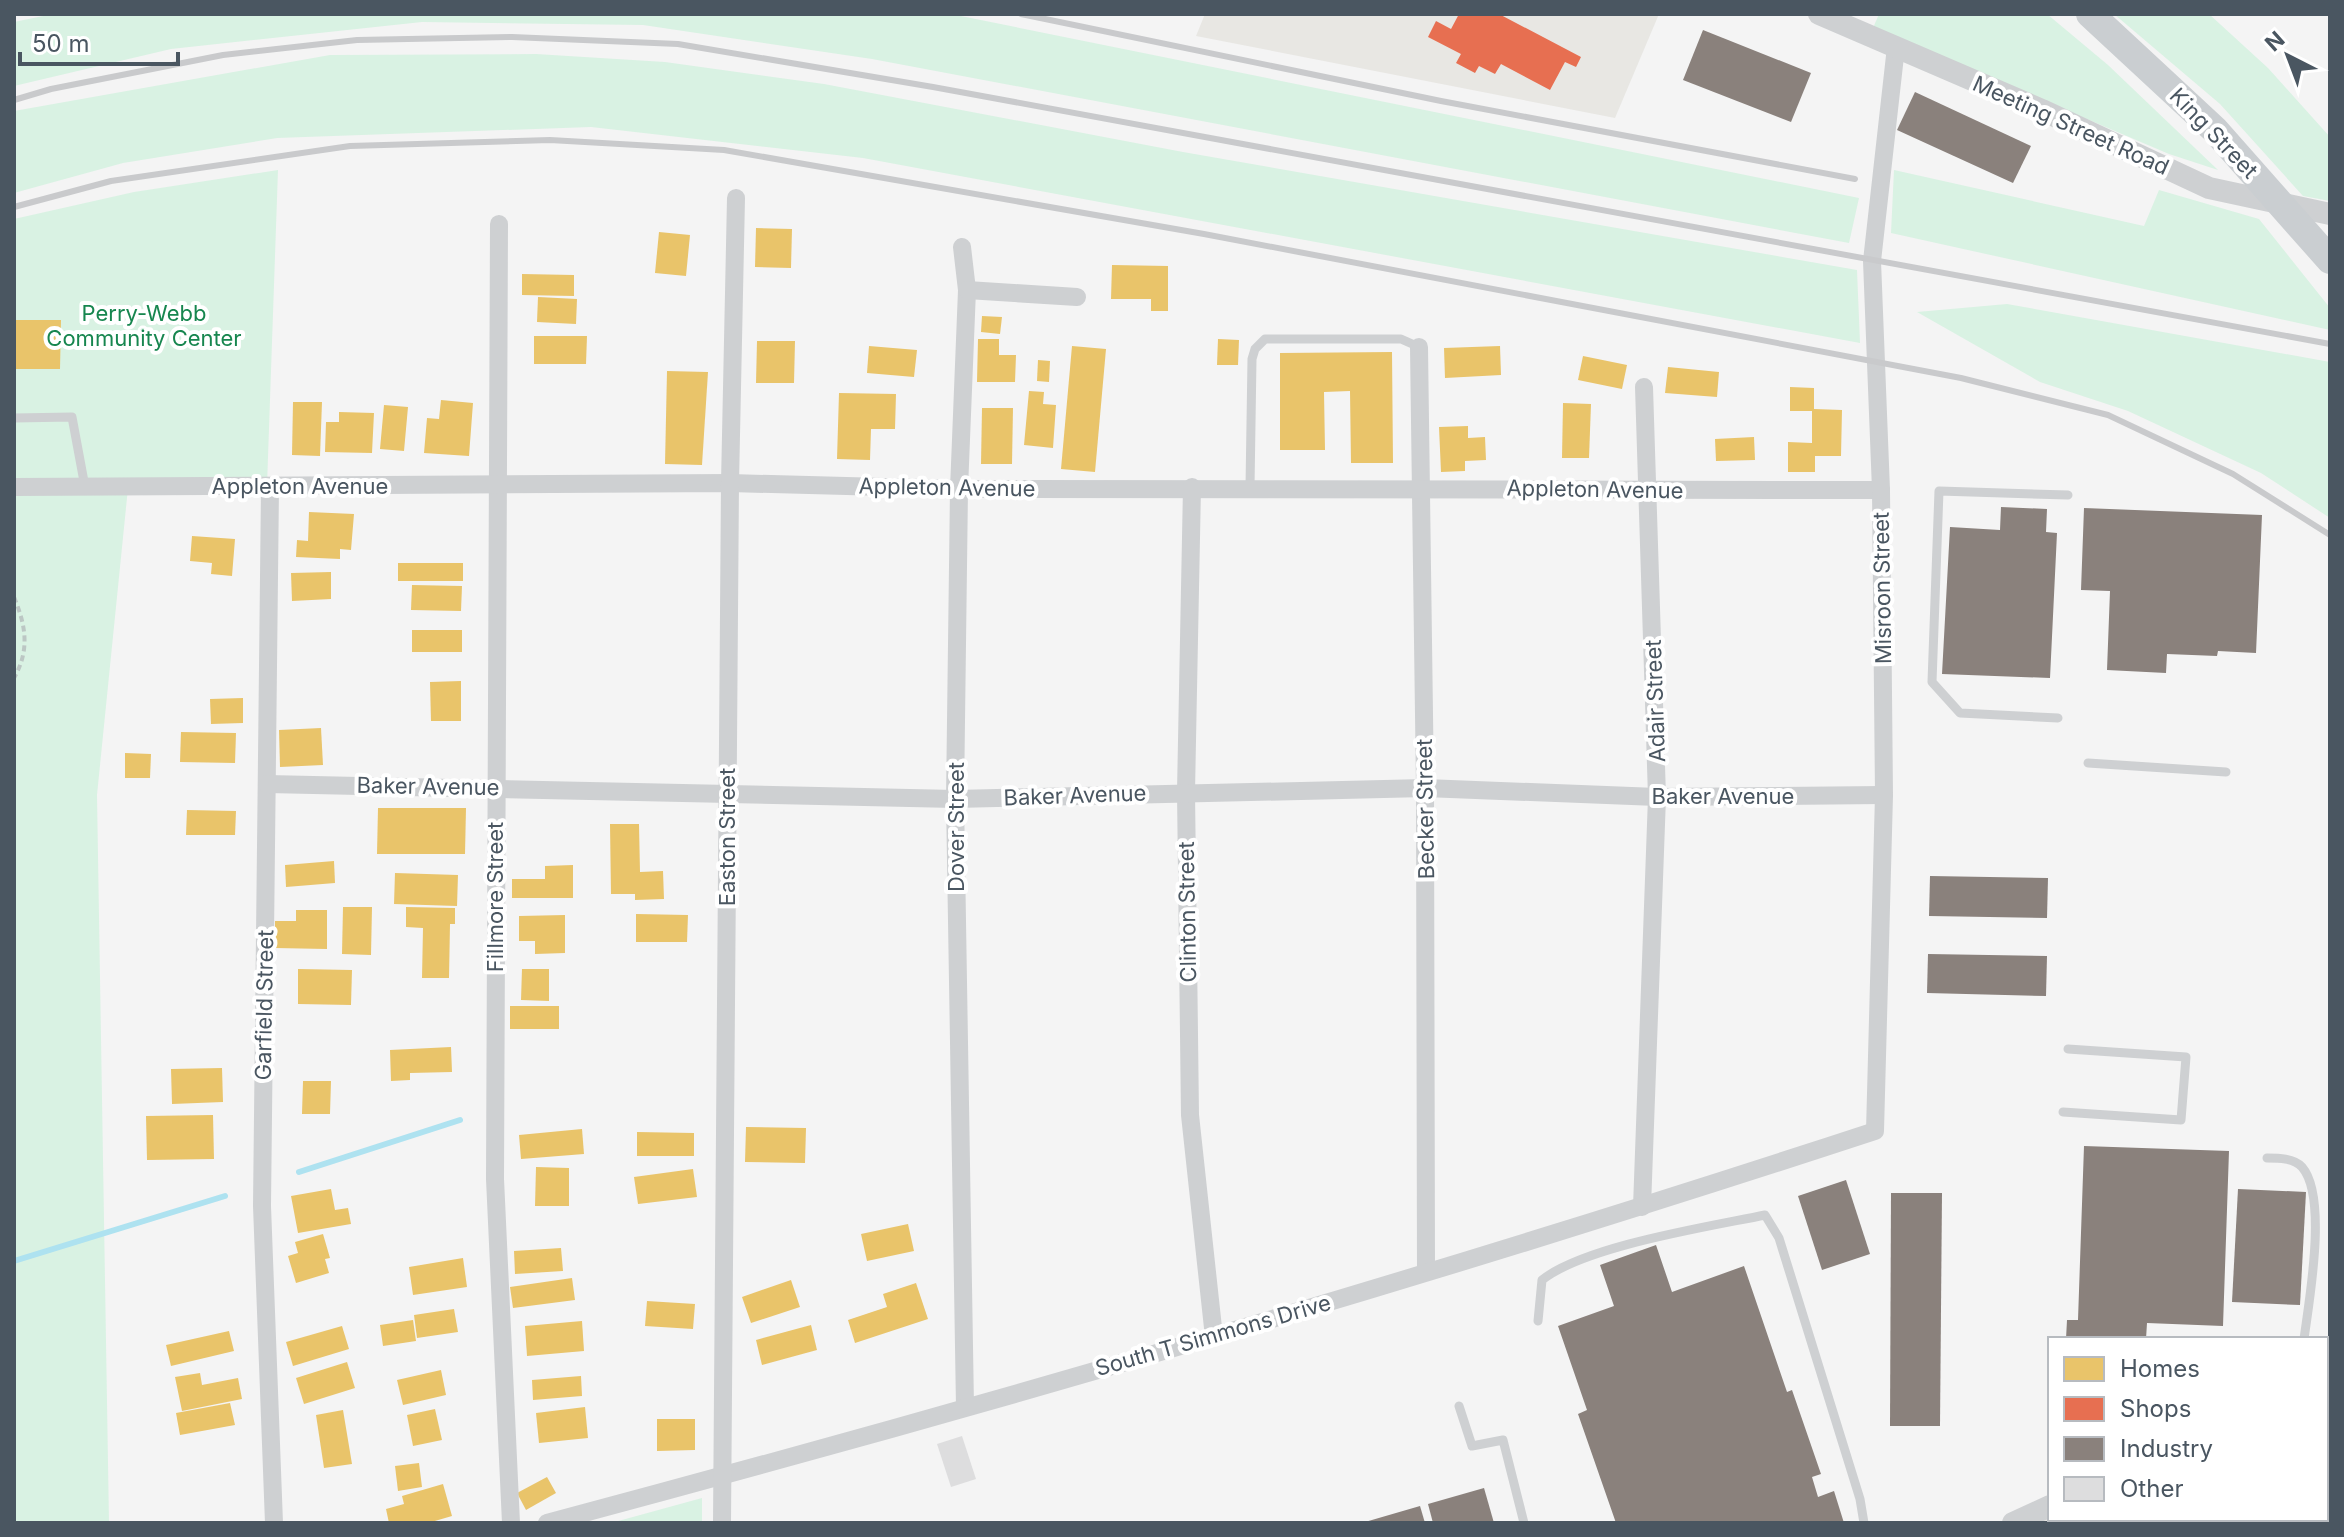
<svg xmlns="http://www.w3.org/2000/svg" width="2344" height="1537" font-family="Inter,sans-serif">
  <rect width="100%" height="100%" fill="#f4f4f4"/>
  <!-- commercial -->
  <g fill="#e8e7e3">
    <polygon points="1205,14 1659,14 1615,118 1196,36"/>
    <polygon points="2330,1370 2330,1523 2013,1523 2050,1506 2050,1519 2326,1519 2326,1372"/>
  </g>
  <!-- green -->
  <g fill="#d9f2e3">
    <polygon points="53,14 951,14 1859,198 1849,243 872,59 643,25 422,22 171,49 14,86 14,22"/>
    <polygon points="1879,14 2047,14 2108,65 2218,170 2169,154 1873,28"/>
    <polygon points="2114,14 2209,14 2268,68 2330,137 2330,201 2303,196 2220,104"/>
    <polygon points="536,54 665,62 824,84 1183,152 1857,270 1860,343 863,158 591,127 277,138 123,163 14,193 14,111 330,55"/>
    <polygon points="278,170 267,486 128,488 97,795 109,1523 14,1523 14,219 134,192"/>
    <polygon points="1894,170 2144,226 2159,190 2259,219 2330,308 2330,330 1891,233"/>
    <polygon points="2007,304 2330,362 2330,518 2261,473 2128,411 2040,382 1917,312"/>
    <polygon points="702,1498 702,1523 611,1523"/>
  </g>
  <!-- homes -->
  <g fill="#e9c46a">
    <polygon points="756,228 792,229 791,268 755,267"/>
    <polygon points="659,232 690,235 686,276 655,273"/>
    <polygon points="1112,265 1168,266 1168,311 1151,311 1151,299 1111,299"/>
    <polygon points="522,274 574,275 574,296 522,295"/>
    <polygon points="538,297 577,299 576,324 537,322"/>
    <polygon points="982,316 1002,317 1000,334 981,332"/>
    <polygon points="14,320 61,320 60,369 14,369"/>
    <polygon points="534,336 587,336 586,364 534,364"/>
    <polygon points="978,339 999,339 999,355 1016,355 1015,382 977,382"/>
    <polygon points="1218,339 1239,340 1238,365 1217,365"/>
    <polygon points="757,341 795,341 794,383 756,383"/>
    <polygon points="869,346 917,350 914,377 867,373"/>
    <polygon points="1072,346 1106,349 1095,472 1061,469"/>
    <polygon points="1500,346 1501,375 1445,378 1444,348"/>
    <polygon points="1392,352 1393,463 1351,463 1350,391 1324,392 1325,450 1280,450 1280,353"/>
    <polygon points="1583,356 1627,365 1622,389 1578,380"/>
    <polygon points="1038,360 1050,361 1049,382 1037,381"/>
    <polygon points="1668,367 1719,372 1717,397 1665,393"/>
    <polygon points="667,371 708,372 702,465 665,464"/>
    <polygon points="1790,387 1814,388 1814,409 1842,410 1841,456 1815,456 1815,472 1788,472 1788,442 1812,443 1812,411 1790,411"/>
    <polygon points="1029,391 1044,392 1043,404 1056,405 1053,448 1024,445"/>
    <polygon points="839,393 896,394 895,429 871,429 870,460 837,459"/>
    <polygon points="441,400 473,403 469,456 424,453 427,418 439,419"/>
    <polygon points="293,402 322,402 320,456 292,455"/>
    <polygon points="1563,403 1591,404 1589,458 1562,458"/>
    <polygon points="384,405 408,407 404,451 380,449"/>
    <polygon points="982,408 1013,408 1012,464 981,464"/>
    <polygon points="339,412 374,413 372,453 325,452 326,422 339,422"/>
    <polygon points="1468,426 1468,438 1485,437 1486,460 1465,461 1465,471 1441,472 1439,427"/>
    <polygon points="1754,437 1755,460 1716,461 1715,439"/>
    <polygon points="309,512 354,514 351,550 340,549 340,559 296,557 297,540 308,541"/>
    <polygon points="192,536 235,539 232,576 211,574 212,563 190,561"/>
    <rect x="398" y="563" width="65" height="18"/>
    <polygon points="331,572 331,599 292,601 291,573"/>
    <polygon points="412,585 462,586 461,611 411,610"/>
    <rect x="412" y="630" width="50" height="22"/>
    <polygon points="461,681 461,721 431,721 430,682"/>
    <polygon points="243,698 243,723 211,724 210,699"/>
    <polygon points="321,728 323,765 280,767 279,730"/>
    <polygon points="181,732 236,733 235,763 180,762"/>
    <polygon points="125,753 151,754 150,778 125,778"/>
    <polygon points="378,808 466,808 465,854 377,854"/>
    <polygon points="187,810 236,811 235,835 186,835"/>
    <polygon points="610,824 639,824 640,872 663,871 664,899 635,900 635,894 611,894"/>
    <polygon points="334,861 335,883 286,887 285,865"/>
    <polygon points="573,865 573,898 512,898 512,879 545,879 545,866"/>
    <polygon points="395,873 458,875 457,906 394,904"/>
    <polygon points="343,907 372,907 371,955 342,954"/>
    <polygon points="406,907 455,908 455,924 450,924 449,978 422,978 423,928 406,927"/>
    <polygon points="296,910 327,910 327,949 275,948 275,921 296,921"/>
    <polygon points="636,914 688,915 687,942 636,942"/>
    <polygon points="565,915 565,953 535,954 535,941 519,941 519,916"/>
    <polygon points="298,969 352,970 351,1005 298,1004"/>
    <polygon points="522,969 549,969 549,1001 521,1000"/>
    <rect x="510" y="1006" width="49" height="23"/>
    <polygon points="451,1047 452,1072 410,1073 410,1080 391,1081 390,1050"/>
    <polygon points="222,1068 223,1102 172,1104 171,1069"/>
    <polygon points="303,1081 331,1081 330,1114 302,1114"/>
    <polygon points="213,1115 214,1159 147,1160 146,1116"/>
    <polygon points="746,1127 806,1128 805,1163 745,1162"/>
    <polygon points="582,1129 584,1154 521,1159 519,1135"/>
    <polygon points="637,1132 694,1133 694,1156 637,1156"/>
    <polygon points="536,1167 569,1168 569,1206 535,1206"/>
    <polygon points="693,1169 697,1197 638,1204 634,1177"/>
    <polygon points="331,1189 335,1210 348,1208 351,1224 298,1233 291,1196"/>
    <polygon points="908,1224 914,1251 867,1261 861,1234"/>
    <polygon points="323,1234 330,1258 325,1259 329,1273 296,1283 288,1256 298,1253 295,1242"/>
    <polygon points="561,1248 563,1271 515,1274 514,1251"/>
    <polygon points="463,1258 467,1287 413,1295 409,1267"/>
    <polygon points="572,1278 575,1300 513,1308 510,1287"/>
    <polygon points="791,1280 800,1307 751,1323 742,1297"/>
    <polygon points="916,1283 928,1319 855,1343 848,1320 887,1307 883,1294"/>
    <polygon points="647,1301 695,1304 693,1329 645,1326"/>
    <polygon points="454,1309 458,1332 417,1338 414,1315"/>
    <polygon points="413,1320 416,1341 383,1346 380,1325"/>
    <polygon points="582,1321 584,1351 527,1356 525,1326"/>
    <polygon points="811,1325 817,1350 762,1365 756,1340"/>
    <polygon points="342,1326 349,1349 293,1366 286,1342"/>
    <polygon points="229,1331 234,1351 171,1366 166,1345"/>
    <polygon points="347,1362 355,1388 304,1404 296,1378"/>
    <polygon points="441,1370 446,1395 403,1405 397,1380"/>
    <polygon points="200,1373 202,1385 238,1378 242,1399 182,1411 175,1377"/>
    <polygon points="581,1376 582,1396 533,1400 532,1380"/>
    <polygon points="230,1403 235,1425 180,1435 176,1413"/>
    <polygon points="585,1407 588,1438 539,1443 536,1413"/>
    <polygon points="435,1409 442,1440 413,1446 407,1415"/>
    <polygon points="343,1410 352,1464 324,1468 316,1415"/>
    <polygon points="657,1419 695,1419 695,1450 657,1451"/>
    <polygon points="419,1463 422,1487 398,1491 395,1466"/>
    <polygon points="547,1477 556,1493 526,1510 517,1493"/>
    <polygon points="443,1484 452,1516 428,1523 389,1523 386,1509 404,1504 402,1496"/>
  </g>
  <!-- shops -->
  <g fill="#e76f51">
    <polygon points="1459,14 1499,14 1581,57 1576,67 1565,62 1550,90 1501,64 1495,74 1479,66 1475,73 1456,63 1461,54 1428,37 1436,21 1451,29"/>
    <polygon points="2184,1519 2272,1519 2274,1523 2186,1523"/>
  </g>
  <!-- industry -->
  <g fill="#8a817c">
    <polygon points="1703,30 1811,73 1791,122 1683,80"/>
    <polygon points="1915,92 2031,146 2013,183 1897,130"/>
    <polygon points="2001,507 2047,509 2046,532 2057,533 2050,678 1942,674 1950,527 2000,530"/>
    <polygon points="2084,508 2262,515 2256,653 2218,651 2217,656 2167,654 2166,673 2107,670 2110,591 2081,590"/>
    <polygon points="1930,876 2048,878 2047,918 1929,916"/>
    <polygon points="1928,954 2047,956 2046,996 1927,993"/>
    <polygon points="2084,1146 2229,1151 2223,1326 2147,1323 2146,1339 2066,1339 2067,1320 2078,1320"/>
    <polygon points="1846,1180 1870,1254 1822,1270 1798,1196"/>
    <polygon points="2238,1189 2306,1192 2300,1305 2232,1302"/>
    <polygon points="1891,1193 1942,1193 1940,1426 1890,1426"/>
    <polygon points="1656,1245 1672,1292 1744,1266 1787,1392 1792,1390 1821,1474 1812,1477 1818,1497 1834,1491 1844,1523 1616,1523 1578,1414 1587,1410 1558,1326 1614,1306 1600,1265"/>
    <polygon points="1484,1488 1494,1523 1433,1523 1428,1504"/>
    <polygon points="1420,1506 1425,1523 1365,1523 1365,1522"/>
  </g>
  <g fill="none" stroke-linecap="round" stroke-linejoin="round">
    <!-- stream -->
    <g stroke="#aee2f0" stroke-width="6">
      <polyline points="299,1172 460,1120"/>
      <polyline points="14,1261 225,1196"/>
    </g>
  </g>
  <!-- building -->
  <polygon fill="#ddddde" points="962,1436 976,1479 951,1487 937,1444"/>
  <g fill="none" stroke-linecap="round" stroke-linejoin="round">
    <!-- path -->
    <path stroke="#bcc7c4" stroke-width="4" stroke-dasharray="6 4" stroke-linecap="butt" d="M14 597C26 626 30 650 14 678"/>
    <!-- service -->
    <g stroke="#ced0d2" stroke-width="9">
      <polyline points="14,418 72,417 85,487"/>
      <polyline points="1250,487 1252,359 1255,349 1265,339 1401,339 1419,347"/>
      <polyline points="2058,718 1960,713 1932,682 1939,491 2068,495"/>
      <polyline points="2088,763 2226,772"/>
      <polyline points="2063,1112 2181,1120 2186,1057 2068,1049"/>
      <path d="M2267 1158C2278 1158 2294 1158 2302 1167 2328 1197 2309 1301 2304 1339"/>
      <path d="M1538 1321 1542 1280C1585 1246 1707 1227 1765 1215L1779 1238 1860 1499 1864 1523"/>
      <polyline points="1459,1406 1472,1446 1503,1440 1524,1523"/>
      <polyline points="2293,1519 2295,1523"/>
    </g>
    <!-- minor -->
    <g stroke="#ced0d2" stroke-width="18">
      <polyline points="499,224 495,1179 511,1523"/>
      <polyline points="962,247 967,290 959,489 955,799 965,1407"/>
      <polyline points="967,290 1077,297"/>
      <polyline points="1419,347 1425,788 1426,1272"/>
      <polyline points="14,487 730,483 959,489 1881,490"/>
      <polyline points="270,487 262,1206 274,1523"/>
      <polyline points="1192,487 1186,792 1190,1115 1214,1337"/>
      <polyline points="267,784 955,799 1425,788 1657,797 1884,795"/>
      <polyline points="1642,1207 1657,797 1644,387"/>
      <path d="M547 1523C993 1404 1436 1275 1875 1131L1884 795 1881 490 1872 261 1896 47"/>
      <polyline points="722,1523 730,483 736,198"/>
    </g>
    <!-- tertiary -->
    <g stroke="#ced0d2" stroke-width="22">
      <polyline points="1819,14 2042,110 2209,188 2330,214"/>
      <polyline points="2326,1372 2330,1370"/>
      <polyline points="2013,1523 2050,1506"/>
    </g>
    <!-- rail -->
    <g stroke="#c9cacc" stroke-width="6">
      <polyline points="1021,14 1441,101 1855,179"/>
      <polyline points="14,100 51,89 223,55 357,40 512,37 678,44 933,87 2330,344"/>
      <polyline points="14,207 111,181 350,146 550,140 724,150 1204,234 1961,378 2108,415 2233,474 2330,535"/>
    </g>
    <!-- primary-bridge -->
    <polyline stroke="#caced1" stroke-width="28" points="2090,14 2215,130 2330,260"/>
  </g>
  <g text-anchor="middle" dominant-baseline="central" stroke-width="8" stroke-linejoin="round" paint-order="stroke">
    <!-- street labels -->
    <g font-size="22" fill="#4a5661" stroke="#fff">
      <text transform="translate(2071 125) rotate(24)">Meeting Street Road</text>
      <text transform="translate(2214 133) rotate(46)">King Street</text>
      <text x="300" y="486">Appleton Avenue</text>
      <text transform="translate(947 487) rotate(1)">Appleton Avenue</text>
      <text transform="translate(1595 489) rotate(1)">Appleton Avenue</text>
      <text transform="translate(1882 588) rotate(-91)">Misroon Street</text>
      <text transform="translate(1655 701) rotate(-92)">Adair Street</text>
      <text transform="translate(428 786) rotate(1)">Baker Avenue</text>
      <text transform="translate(1075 795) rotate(-2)">Baker Avenue</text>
      <text x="1723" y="796">Baker Avenue</text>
      <text transform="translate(1425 809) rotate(-91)">Becker Street</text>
      <text transform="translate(956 827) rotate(-90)">Dover Street</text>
      <text transform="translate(727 837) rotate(-90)">Easton Street</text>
      <text transform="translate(495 897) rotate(-90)">Fillmore Street</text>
      <text transform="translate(1187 912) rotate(-91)">Clinton Street</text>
      <text transform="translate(264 1005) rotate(-89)">Garfield Street</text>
      <text transform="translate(1213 1335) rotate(-16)">South T Simmons Drive</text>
    </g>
    <!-- park labels -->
    <g font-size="22" fill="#17864f" stroke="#fff">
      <text x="144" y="313">Perry-Webb<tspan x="144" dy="25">Community Center</tspan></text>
    </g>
  </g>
  <!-- border -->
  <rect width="2344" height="1537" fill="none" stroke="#4a5661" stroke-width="32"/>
  <!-- legend -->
  <rect x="2048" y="1337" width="280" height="184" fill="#ffffff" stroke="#b7bbc0" stroke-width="2"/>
  <rect x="2064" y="1357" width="40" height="24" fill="#e9c46a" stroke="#b7bbc0" stroke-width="2"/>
  <text x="2120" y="1377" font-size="24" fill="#4a5661">Homes</text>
  <rect x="2064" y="1397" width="40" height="24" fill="#e76f51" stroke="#b7bbc0" stroke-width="2"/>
  <text x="2120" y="1417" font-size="24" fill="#4a5661">Shops</text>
  <rect x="2064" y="1437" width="40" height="24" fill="#8a817c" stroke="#b7bbc0" stroke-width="2"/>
  <text x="2120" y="1457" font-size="24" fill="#4a5661">Industry</text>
  <rect x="2064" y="1477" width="40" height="24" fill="#ddddde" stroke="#b7bbc0" stroke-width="2"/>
  <text x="2120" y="1497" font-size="24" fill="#4a5661">Other</text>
  <!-- north arrow -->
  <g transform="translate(2288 56) rotate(318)" stroke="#ffffff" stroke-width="6" paint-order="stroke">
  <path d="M0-6L14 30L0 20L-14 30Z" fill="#4a5661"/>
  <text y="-12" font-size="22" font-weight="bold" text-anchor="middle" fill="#4a5661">N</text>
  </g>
  <!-- scale -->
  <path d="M20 52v12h158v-12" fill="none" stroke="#4a5661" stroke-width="4"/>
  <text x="32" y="52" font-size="24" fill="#4a5661" stroke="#ffffff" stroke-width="6" paint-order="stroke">50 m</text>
</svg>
